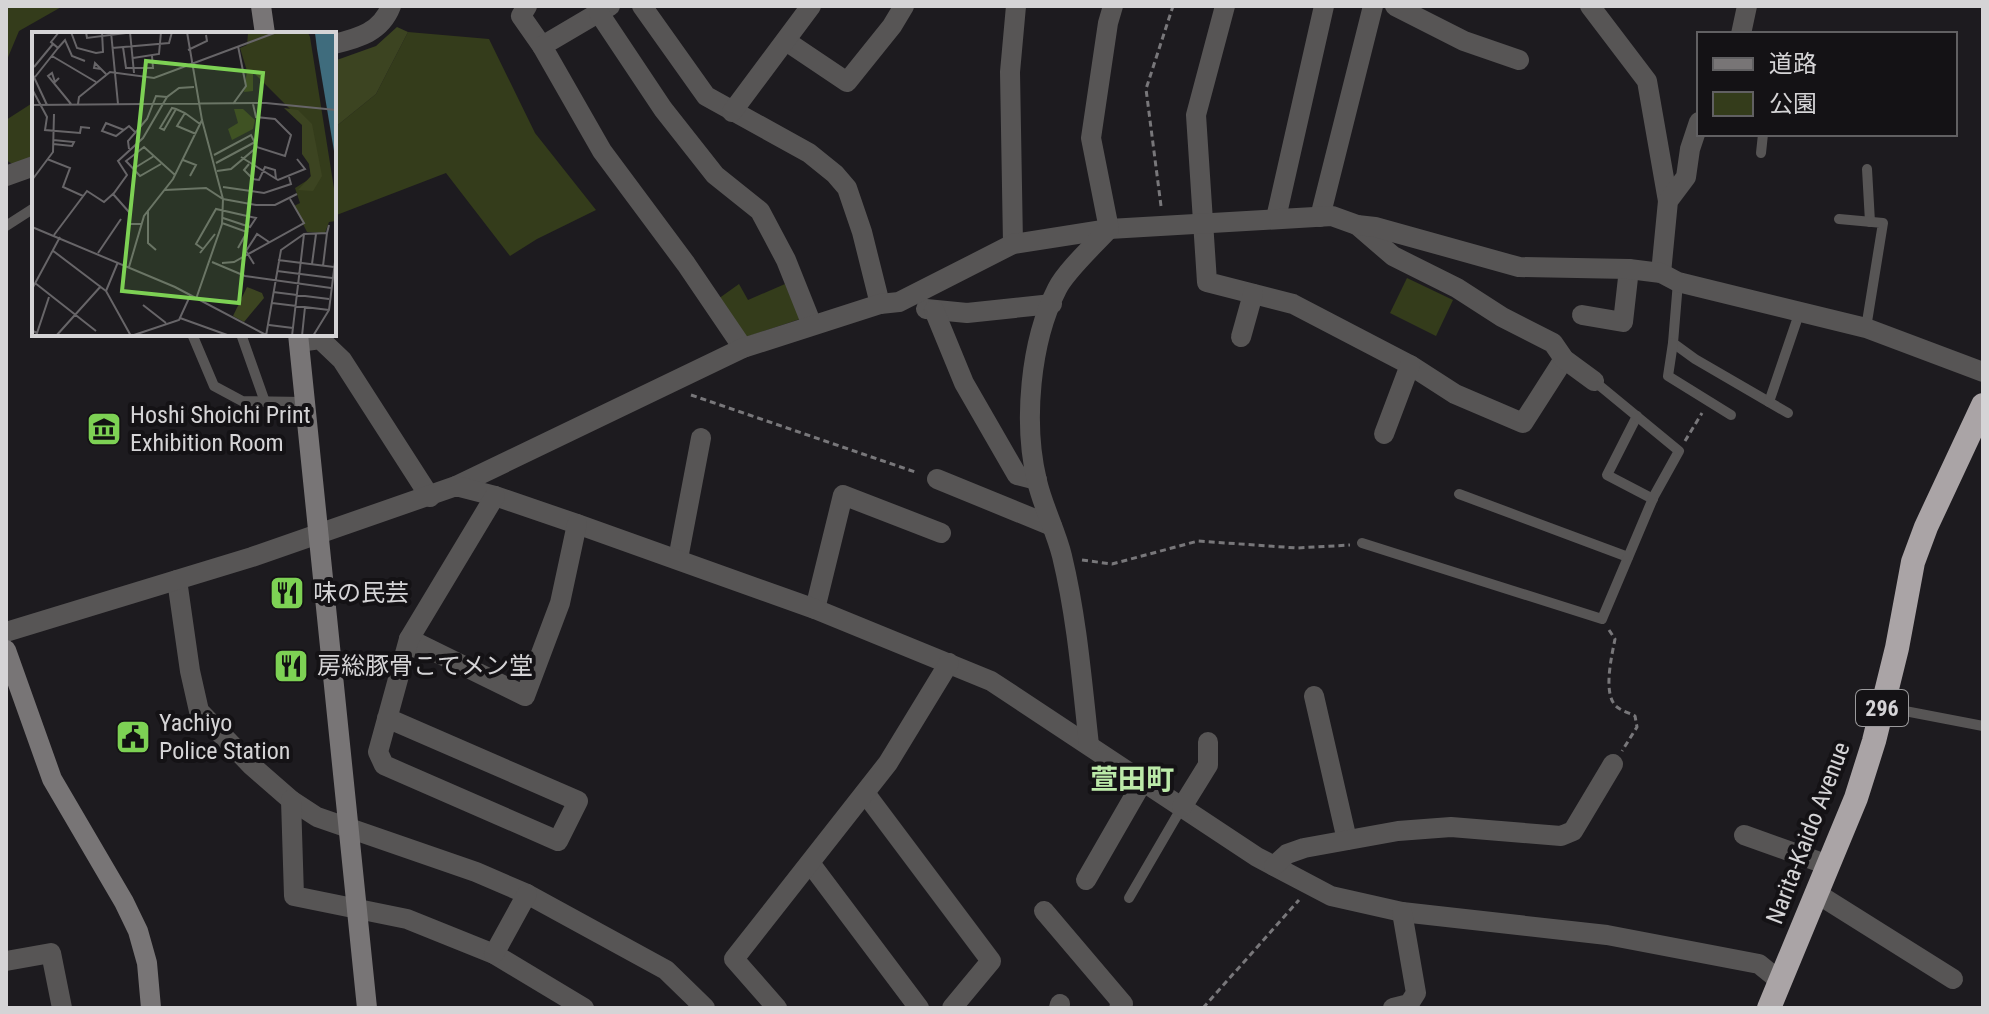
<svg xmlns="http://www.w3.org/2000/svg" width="1989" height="1014" font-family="'Roboto Condensed','Noto Sans JP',sans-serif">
  <rect width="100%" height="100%" fill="#1d1b1f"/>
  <!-- green -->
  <g fill="#343c1b">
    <polygon points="6,6 63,6 19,31 6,62"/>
    <polygon points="408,32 489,39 535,133 596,210 537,239 510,256 446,173 334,216 334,128 376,94"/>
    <polygon points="34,102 34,157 14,165 6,160 6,120"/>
    <polygon points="1407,278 1453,300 1436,336 1390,313"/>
    <polygon points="739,284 748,300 785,284 800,319 743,338 718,299"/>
  </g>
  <!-- forest -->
  <polygon fill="#3c4421" points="397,27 408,32 376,94 334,128 334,61 376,46"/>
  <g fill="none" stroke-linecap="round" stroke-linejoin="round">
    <!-- path -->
    <g stroke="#78777a" stroke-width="3" stroke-dasharray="6 4" stroke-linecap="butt">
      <polyline points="1161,206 1146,89 1173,6"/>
      <polyline points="691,395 918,473"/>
      <polyline points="1685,441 1702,413"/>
      <polyline points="1082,560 1112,564 1198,541 1297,548 1350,545"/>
      <path d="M1609 630 1615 639C1612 655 1602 695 1617 707 1622 711 1629 713 1635 716L1637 727 1622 751"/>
      <polyline points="1203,1008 1299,900"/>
    </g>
    <!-- lane -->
    <g stroke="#575555" stroke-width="10">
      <polyline points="1761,153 1763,134"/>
      <polyline points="1867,169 1870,222"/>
      <polyline points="1839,219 1883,223 1866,328"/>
      <polyline points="6,226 34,208"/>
      <polyline points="1678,282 1673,343 1695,359 1788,413"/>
      <polyline points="192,334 214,386 242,401 305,402"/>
      <polyline points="241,334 265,402"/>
      <polyline points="1673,343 1668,376 1731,415"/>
      <polyline points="1769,402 1800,311"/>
      <polyline points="1637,416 1607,475 1653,499"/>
      <polyline points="1459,494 1628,557"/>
      <polyline points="1362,543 1602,619 1654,496 1679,451 1594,381"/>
      <polyline points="1884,707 1983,726"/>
      <polyline points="1129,898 1182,807"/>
    </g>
    <!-- street -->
    <g stroke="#575555" stroke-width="20">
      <polyline points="527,6 521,16 542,46"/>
      <polyline points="610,6 542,46 602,151 686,264 743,348"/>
      <polyline points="642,6 706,96 809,153 835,174 847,188 862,232 880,304"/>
      <polyline points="1225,6 1196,115 1207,282 1293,304 1410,365 1455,394 1523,423 1564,359"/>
      <polyline points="1395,6 1464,41 1519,60"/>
      <polyline points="1590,6 1647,81 1668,201"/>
      <polyline points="599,13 663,109 715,175 760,211 786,260 812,325"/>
      <polyline points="1741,34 1747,6"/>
      <polyline points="786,41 847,82 892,26 904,6"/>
      <path d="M334 44C359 38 381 32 391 6"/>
      <polyline points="732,112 811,6"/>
      <polyline points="6,176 34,166"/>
      <polyline points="1320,217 1373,6"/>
      <polyline points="1276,218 1324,6"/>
      <polyline points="1357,225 1393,256 1457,288 1502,317 1553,343 1564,359 1594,381"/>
      <polyline points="1013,244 1010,72 1016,6"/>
      <polyline points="1661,273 1668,201 1686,177 1690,149 1699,122"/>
      <polyline points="926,309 967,313 1052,304"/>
      <polyline points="934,310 964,383 1017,475 1037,480"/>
      <polyline points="1582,315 1623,322 1629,269"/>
      <polyline points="1241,337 1253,294"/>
      <polyline points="299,342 320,339 342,360 430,497"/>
      <polyline points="1384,434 1410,365"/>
      <polyline points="937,479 1052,526"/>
      <polyline points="456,486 743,348 880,304 899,302 1013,244 1109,229 1332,216 1357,225 1375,227 1519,267 1629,269 1661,273 1678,282 1866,328 1983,372"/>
      <polyline points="678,559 701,438"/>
      <polyline points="177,580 190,671 199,711 252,766 291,800 317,817 476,872 527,894 666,970 705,1008"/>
      <polyline points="815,609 843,495 941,533"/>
      <polyline points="6,632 252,557 456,486 495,496 577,524 815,609 991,681 1257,857 1331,896 1402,912 1607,935 1759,964 1780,981"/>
      <polyline points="409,639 525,696 560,603 577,524"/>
      <polyline points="1314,696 1347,840"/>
      <polyline points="387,718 578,801 558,841 384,765 378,752 409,639 495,496"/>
      <path d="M1089 745C1082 682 1077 618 1062 556 1056 531 1043 507 1037 481 1023 423 1030 342 1057 289 1065 272 1095 244 1109 229L1091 138 1108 23 1113 6"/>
      <polyline points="865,793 991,961 952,1008"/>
      <polyline points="291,800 294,896 407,919 494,954 584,1008"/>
      <polyline points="1182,807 1208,765 1208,742"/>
      <polyline points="1744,835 1828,865"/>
      <polyline points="810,863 919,1008"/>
      <polyline points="1274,866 1287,854 1304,848 1398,831 1451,827 1561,836 1573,831 1613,764"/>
      <polyline points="1086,880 1143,781"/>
      <polyline points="1816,893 1953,979"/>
      <polyline points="1044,911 1123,1004 1119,1008"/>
      <polyline points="494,954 527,894"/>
      <polyline points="6,961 51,953 62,1008"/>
      <polyline points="777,1008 734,959 888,763 949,663"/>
      <polyline points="1059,1008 1060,1004"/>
      <polyline points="1393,1008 1409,1004 1416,993 1402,912"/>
    </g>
    <!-- secondary -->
    <g stroke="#787576" stroke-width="20">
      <polyline points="261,6 265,34"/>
      <polyline points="298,334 367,1008"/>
      <polyline points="6,650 52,779 124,902 138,931 147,963 151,1008"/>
    </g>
    <!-- highway -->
    <polyline stroke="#aaa4a6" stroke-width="24" points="1769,1008 1856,798 1874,741 1897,648 1913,562 1926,527 1983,405"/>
  </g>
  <!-- icons -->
  <defs>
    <g id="museum-square" transform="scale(1.8)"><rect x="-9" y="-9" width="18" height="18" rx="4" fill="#7dd154" stroke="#141215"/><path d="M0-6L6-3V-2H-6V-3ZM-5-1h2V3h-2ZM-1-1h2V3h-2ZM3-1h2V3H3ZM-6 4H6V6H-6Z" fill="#111"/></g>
    <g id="restaurant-square" transform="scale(1.8)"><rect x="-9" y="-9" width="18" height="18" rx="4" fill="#7dd154" stroke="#141215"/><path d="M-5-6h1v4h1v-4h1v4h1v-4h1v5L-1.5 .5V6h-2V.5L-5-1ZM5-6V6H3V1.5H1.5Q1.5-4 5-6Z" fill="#111"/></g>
    <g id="civic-square" transform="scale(1.8)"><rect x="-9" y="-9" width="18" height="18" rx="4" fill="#7dd154" stroke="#141215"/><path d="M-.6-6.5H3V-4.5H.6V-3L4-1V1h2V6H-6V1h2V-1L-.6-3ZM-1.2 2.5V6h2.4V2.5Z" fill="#111"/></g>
  </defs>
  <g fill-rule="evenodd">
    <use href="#museum-square" x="104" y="429"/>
    <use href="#restaurant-square" x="287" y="593"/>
    <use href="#restaurant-square" x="291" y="666"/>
    <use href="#civic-square" x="133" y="737"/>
  </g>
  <g text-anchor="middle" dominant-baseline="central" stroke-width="8" stroke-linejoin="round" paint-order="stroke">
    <!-- shield labels -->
    <rect fill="#141215" stroke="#9b9a9c" stroke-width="2" x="1856" y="690" width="52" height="36" rx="6"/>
    <g font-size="22" font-weight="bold" fill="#d5d4d6">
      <text x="1882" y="708">296</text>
    </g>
    <!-- poi labels -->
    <g font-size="24" fill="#d5d4d6" stroke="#141215" text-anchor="start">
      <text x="130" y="415">Hoshi Shoichi Print<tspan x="130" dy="28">Exhibition Room</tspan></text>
      <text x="313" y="593">味の民芸</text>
      <text x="317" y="666">房総豚骨こてメン堂</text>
      <text x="159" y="723">Yachiyo<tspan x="159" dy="28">Police Station</tspan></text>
    </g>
    <!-- street labels -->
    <g font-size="24" fill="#d5d4d6" stroke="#141215">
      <text transform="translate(1808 833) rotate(-69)">Narita-Kaido Avenue</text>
    </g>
    <!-- quarter labels -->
    <g font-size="28" font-weight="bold" fill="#bceaa9" stroke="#141215">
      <text x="1132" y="779">萱田町</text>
    </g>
  </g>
  <!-- overview -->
  <g transform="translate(32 32)">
    <rect width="304" height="304" fill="#1d1b1f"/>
    <path d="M216 1H276L278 5 304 169V189L297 190 293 201 275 200 262 174 268 171 263 156 279 146 272 91 221 40V59L212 60 215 39 208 16 215 13ZM202 77H211L223 88 221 97 200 108 196 97 206 91Z" fill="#343c1b"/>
    <path d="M252 76 266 78 280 92 290 144 281 159 266 158 279 144 277 132 270 122V93ZM215 255 230 261 232 266 212 290 201 284Z" fill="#3c4421"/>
    <path d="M283 1H304V131L285 17Z" fill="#3f6c7d"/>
    <path fill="none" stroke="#676568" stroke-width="2" d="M39 0 45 16 64 21 71 20 70 0M54 0 55 6 102 0M79 0 86 72M98 0 102 41M91 15 94 36H121L120 24M26 16 33 8 40 24 53 29M80 16 137 11 140 0M156 18 175 9 174 3M20 24 64 50M101 26 127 22 129 0M2 35 21 12M69 37 62 36 63 31 74 42M0 41 15 73M3 45 26 16 19 10 27 0M27 46 23 50 20 41 16 44 39 72M0 57 15 85 13 98 48 101 49 95 58 96M46 72 47 65 78 40 122 46 245 0M201 72 214 54 206 14M0 73 234 71 304 78M144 77 132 98 128 96 140 76 144 77 153 81 168 92M153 81 145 94 164 102M92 98 74 91 70 99 84 104 97 94 104 101M21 112 40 114 42 110 21 108M97 117 96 109 115 87 124 64 135 65M182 123 219 103 225 115M209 125 246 148 273 137 265 127M15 127 38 136 31 155 51 164M151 128 164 133 158 144M184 131 223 110M129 132 108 144 94 129 112 115 143 143M217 132 212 138 221 147 227 148 233 135 243 138 244 147M101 137 122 124M185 139 199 137 225 115 253 124 259 103 243 87 224 85 221 72M0 148 21 120 22 82M191 155 232 161 259 152 257 145M133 158 174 156 191 167 224 173H243L265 162M81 162 97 180 98 192H109M116 178V211L124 218M190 191 215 200 206 216M0 195 143 255 236 304M22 203 55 159 72 170 82 161 95 143 86 129 111 106 135 65 147 56 162 55M171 217 164 212 184 177 224 186 218 195 191 186M20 218 74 259M66 221 89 187M168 221 183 202M246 228 302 235M86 230 74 259 99 304M180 230 213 244 299 256M190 231 202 230 272 191 258 167M222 232 214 219 225 202 237 210M280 232 284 202M291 234 295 201M97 235 112 184 141 147 170 88 155 0M245 239 300 246M3 251 64 299M0 257 28 205M241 260 297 267M164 267 190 192 191 167 170 88M240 271 297 278M111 273 134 291M148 286 198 304M237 293 261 296M1 299 5 301 17 265M24 304 69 254M99 304 147 288 158 264M234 304 249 218 272 202 295 201 297 193M260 304 272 202M270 304 273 275M281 304 297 278 304 222"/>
    <path fill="#7dd154" fill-opacity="0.15" stroke="#7dd154" stroke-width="4" d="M114 29 231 41 207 271 90 259Z"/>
    <rect width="304" height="304" fill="none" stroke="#d5d4d6" stroke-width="4"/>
  </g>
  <!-- border -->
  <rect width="1989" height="1014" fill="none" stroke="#d5d4d6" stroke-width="16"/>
  <!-- legend -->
  <rect x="1697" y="32" width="260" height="104" fill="#141215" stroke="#616062" stroke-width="2"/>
  <rect x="1713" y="58" width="40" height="12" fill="#787576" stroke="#616062" stroke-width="2"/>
  <text x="1769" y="72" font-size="24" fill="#d5d4d6">道路</text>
  <rect x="1713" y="92" width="40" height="24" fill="#343c1b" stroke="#616062" stroke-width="2"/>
  <text x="1769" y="112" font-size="24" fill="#d5d4d6">公園</text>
</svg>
